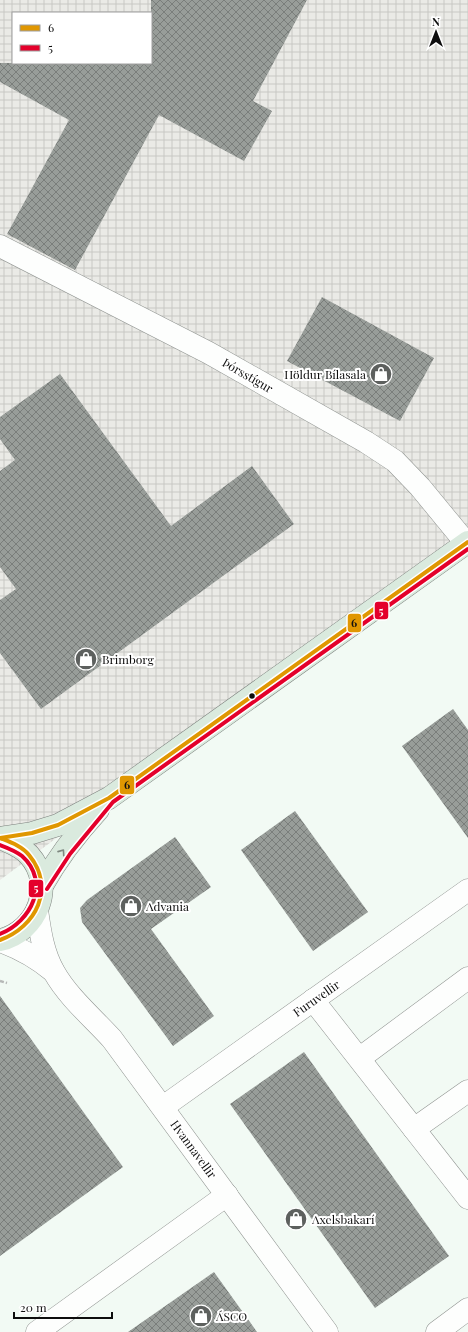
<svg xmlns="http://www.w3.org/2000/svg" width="468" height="1332" font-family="'Playfair Display',serif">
  <defs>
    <pattern id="industrial-grid" width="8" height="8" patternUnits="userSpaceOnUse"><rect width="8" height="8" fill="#eaeae6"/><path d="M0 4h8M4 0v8" fill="none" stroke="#c8c8c4"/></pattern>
    <pattern id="building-cross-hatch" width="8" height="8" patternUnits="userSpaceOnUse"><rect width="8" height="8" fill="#989d99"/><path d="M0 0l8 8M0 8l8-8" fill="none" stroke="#7a7e7b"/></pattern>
  </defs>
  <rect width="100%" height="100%" fill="#f2faf4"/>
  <!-- industrial -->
  <path fill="url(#industrial-grid)" fill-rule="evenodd" d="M0 0H468V532L0 880ZM13 13H151V63H13Z"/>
  <!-- building -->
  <g fill="url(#building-cross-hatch)">
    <polygon points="151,0 307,0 253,101 272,111 244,161 159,115 75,270 7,234 69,120 0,82 0,63 151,63"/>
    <polygon points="322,297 434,358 400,421 287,361"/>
    <polygon points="60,374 171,526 252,466 294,524 41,709 0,653 0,600 16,589 0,567 0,471 15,460 0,439 0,417"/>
    <polygon points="453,709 468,730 468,838 402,746"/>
    <polygon points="295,811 368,912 313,951 241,850"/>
    <polygon points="175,837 211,887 151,929 214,1016 173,1046 82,922 80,908 87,900"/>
    <polygon points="0,996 123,1167 0,1256"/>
    <polygon points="304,1052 449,1256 375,1308 230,1104"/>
    <polygon points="214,1272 257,1332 128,1332"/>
  </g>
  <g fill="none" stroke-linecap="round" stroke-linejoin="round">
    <!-- minor casing -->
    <g stroke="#909491" stroke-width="23">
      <g id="minor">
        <polyline points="0,246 209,353 366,442 395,461 420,487 466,543"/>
        <path d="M37 910C40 931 43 953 54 972 68 997 93 1018 112 1039L327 1332"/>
        <path d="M0 941C20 948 36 957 53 971"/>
        <polyline points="313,1000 468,1198"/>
        <polyline points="360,1058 468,978"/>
        <polyline points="163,1107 468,890"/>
        <polyline points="414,1129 468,1091"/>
        <polyline points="37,1332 227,1195"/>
        <polyline points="437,1332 468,1309"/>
      </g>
    </g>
    <!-- major casing -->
    <g stroke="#7d817e" stroke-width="23">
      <g id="major">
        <polyline points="0,838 32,833 58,825 109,798 468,542"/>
        <path d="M0 838C11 843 21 846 29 855 56 885 37 932 0 940"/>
        <path d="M42 886C58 857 76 834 98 810"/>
      </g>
    </g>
    <!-- path -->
    <polyline stroke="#b6b8b7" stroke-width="2.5" stroke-dasharray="4 2" stroke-linecap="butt" points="0,981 7,983"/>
    <!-- minor -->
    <use href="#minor" stroke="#fdfefd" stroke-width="22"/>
    <!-- major -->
    <use href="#major" stroke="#daeade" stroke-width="22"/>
    <!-- bus-1 casing -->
    <g stroke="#fff" stroke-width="7">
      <g id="bus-1">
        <polyline points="0,838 32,833 58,825 109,798 468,542"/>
        <path d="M0 838C10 842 22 846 29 855 56 888 36 927 0 940"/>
      </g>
    </g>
    <!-- bus-2 casing -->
    <g stroke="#fff" stroke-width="7">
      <g id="bus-2">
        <path d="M0 845C8 848 16 851 22 856 51 882 31 922 0 934"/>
        <polyline points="47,889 70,854 113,802 468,549"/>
      </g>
    </g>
    <!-- bus-1 -->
    <use href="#bus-1" stroke="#e09701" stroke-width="4"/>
    <!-- bus-2 -->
    <use href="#bus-2" stroke="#e4002b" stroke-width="4"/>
  </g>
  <!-- one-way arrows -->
  <defs><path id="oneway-chevron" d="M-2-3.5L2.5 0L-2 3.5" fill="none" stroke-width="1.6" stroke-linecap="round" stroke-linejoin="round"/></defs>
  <use stroke="#7e8780" href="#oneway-chevron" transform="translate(62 852) rotate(-55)"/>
  <!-- icons -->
  <defs>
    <g id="shop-disc" transform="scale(1.15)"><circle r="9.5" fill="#5d605e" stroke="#fff"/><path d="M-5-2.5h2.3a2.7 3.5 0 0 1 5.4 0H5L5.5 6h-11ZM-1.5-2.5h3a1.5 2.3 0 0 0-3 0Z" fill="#fff"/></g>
  </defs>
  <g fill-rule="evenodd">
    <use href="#shop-disc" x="381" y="374"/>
    <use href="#shop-disc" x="86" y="659"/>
    <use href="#shop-disc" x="131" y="906"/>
    <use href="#shop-disc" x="296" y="1219"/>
    <use href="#shop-disc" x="201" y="1316"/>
  </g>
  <!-- markers -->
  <circle fill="#0d0d0d" stroke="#fff" stroke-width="1.5" cx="252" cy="696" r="3.5"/>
  <g text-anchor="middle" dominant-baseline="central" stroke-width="4" stroke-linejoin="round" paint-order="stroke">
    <!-- poi labels -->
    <g font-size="12" fill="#0d0d0d" stroke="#fff" text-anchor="start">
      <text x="366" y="374" text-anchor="end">Höldur Bílasala</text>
      <text x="102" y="659">Brimborg</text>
      <text x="146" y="906">Advania</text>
      <text x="312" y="1219">Axelsbakarí</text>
      <text x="216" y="1316">ÁSCO</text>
    </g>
    <!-- street labels -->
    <g font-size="12" fill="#0d0d0d" stroke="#fff">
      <text transform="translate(248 375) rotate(30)">Þórsstígur</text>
      <text transform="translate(316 998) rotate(-35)">Furuvellir</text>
      <text transform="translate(194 1149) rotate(54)">Hvannavellir</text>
    </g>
  </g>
  <g stroke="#fff" stroke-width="1.5">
    <rect x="374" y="601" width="15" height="19" rx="4" fill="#e4002b"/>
    <rect x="347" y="613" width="15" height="20" rx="4" fill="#e09701"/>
    <rect x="119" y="775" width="16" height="20" rx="4" fill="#e09701"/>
    <rect x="28" y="879" width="16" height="19" rx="4" fill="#e4002b"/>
  </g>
  <g font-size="11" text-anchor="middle" font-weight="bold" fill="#fff">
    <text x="381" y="615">5</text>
    <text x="36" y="892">5</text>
  </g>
  <g font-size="11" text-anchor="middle" font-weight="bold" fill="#111">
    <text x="354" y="627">6</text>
    <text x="127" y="789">6</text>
  </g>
  <!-- legend -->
  <rect x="12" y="12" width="140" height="52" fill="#ffffff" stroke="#9e9e9e"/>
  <rect x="20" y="25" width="20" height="6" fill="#e09701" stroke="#9e9e9e"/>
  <text x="48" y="32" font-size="12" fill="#0d0d0d">6</text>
  <rect x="20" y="45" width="20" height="6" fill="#e4002b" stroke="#9e9e9e"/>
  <text x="48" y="52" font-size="12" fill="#0d0d0d">5</text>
  <!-- north arrow -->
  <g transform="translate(436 32)" stroke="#ffffff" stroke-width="3" paint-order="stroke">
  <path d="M0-3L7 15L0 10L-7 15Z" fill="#0d0d0d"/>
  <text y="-6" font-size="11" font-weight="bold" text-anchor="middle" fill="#0d0d0d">N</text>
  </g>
  <!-- scale -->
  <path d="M14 1312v6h98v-6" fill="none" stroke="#0d0d0d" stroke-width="2"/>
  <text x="20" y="1312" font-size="12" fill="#0d0d0d" stroke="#ffffff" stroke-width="3" paint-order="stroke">20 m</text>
</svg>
